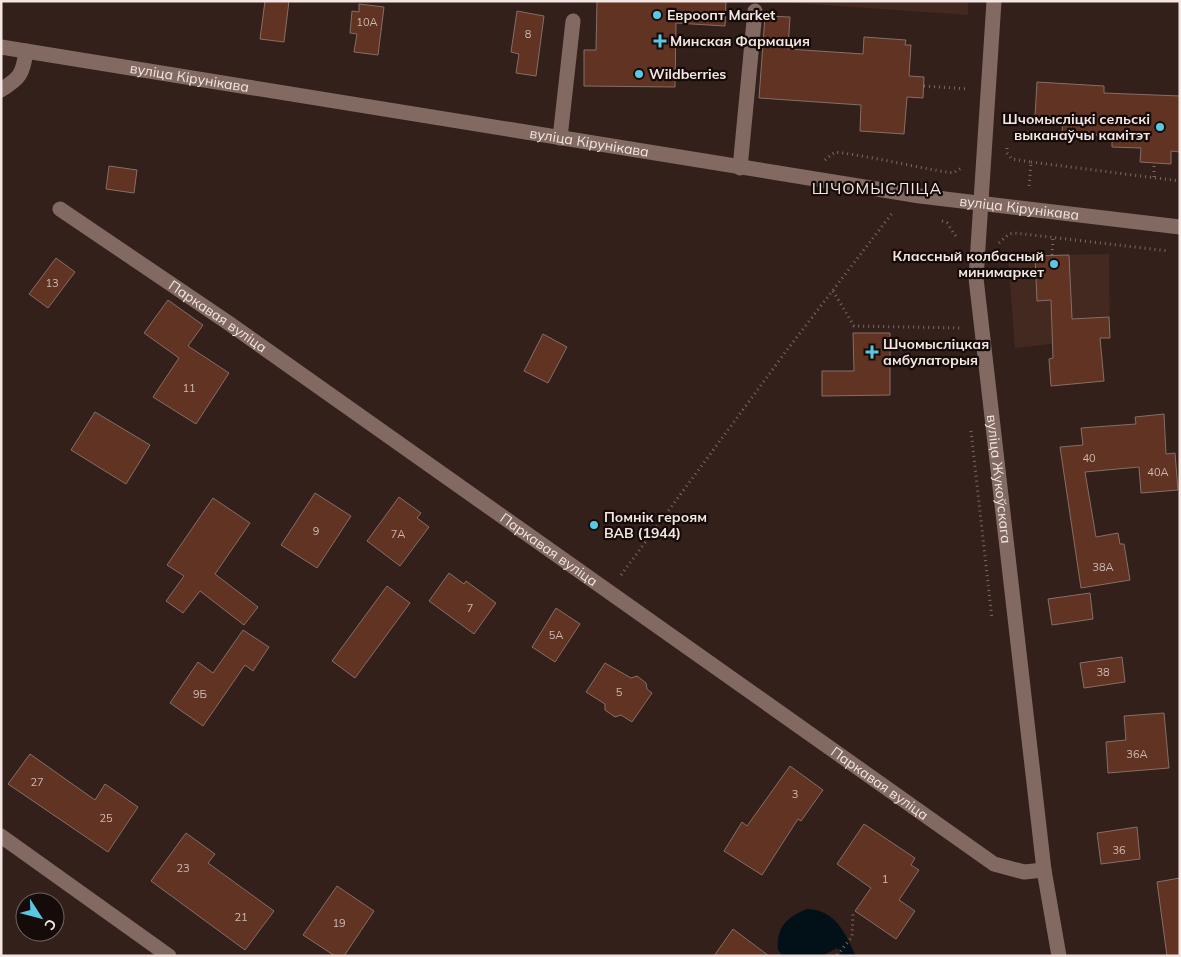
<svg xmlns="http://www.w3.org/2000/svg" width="1181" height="957" font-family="Mulish,sans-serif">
  <rect width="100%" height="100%" fill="#34201a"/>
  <!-- built -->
  <g fill="#432920">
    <polygon points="767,1 968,1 968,15"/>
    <polygon points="1109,254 1110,337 1015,348 1008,256"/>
  </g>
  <!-- water -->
  <path fill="#011117" d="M807 909C836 910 845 933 856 956H842L837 948 822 956H783L778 950C776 927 787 917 807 909Z"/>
  <!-- building -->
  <g fill="#603323" stroke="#866e66">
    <polygon points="265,1 289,1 284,42 260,39"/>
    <polygon points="597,1 726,1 725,26 676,23 675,87 584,86 584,50 596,50"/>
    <polygon points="359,4 384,7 378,55 354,52 357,34 350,33 352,11 359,12"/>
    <polygon points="517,11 544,16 536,76 516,73 519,54 511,52"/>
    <polygon points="765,16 790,17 788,49 863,54 864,37 906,40 905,45 911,45 909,76 924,77 923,98 907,97 904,134 860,131 861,105 759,98"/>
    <polygon points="1037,82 1104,86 1104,93 1180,96 1180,152 1171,151 1171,164 1140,162 1141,148 1112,147 1112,136 1062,133 1063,118 1035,117"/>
    <polygon points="109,166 137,170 134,193 106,189"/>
    <polygon points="1069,255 1072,319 1109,317 1110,338 1100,338 1104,381 1051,386 1049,359 1053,358 1051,300 1037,301 1035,256"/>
    <polygon points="56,258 75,272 48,308 29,294"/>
    <polygon points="168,300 203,325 188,346 229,373 196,424 153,397 179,358 144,333"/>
    <polygon points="853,333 890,333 890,395 822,396 822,371 854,371"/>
    <polygon points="543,334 567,347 548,383 524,371"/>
    <polygon points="95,412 150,445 126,484 71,450"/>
    <polygon points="1164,414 1166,454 1175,453 1178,490 1141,493 1139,467 1085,472 1096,537 1118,533 1120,544 1124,544 1130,580 1081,588 1060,447 1083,445 1081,428 1136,424 1135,417"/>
    <polygon points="315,493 351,516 317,568 281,545"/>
    <polygon points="399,497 421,513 417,518 429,527 400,566 367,541"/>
    <polygon points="213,498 250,523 215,574 258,607 244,625 200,591 183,613 166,601 184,576 167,565"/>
    <polygon points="449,573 464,584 466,581 496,603 474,634 429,601"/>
    <polygon points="387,586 410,603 355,678 332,661"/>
    <polygon points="1090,593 1093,619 1052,625 1048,599"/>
    <polygon points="556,608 580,624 555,662 532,647"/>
    <polygon points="243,630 269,647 253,671 245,665 203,726 170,703 198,662 213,673"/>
    <polygon points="1122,657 1125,682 1084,688 1080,663"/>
    <polygon points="605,663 631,678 637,676 646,683 647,689 652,693 632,722 621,715 615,717 605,710 605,704 586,692"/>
    <polygon points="1164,713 1169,768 1108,773 1106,742 1126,740 1124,716"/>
    <polygon points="30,754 95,800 105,784 138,807 108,852 8,784"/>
    <polygon points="790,766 823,790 801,821 798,819 762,875 724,851 742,822 747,826"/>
    <polygon points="864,824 915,858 911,865 919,870 899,900 915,911 896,939 855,911 871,888 837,864"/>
    <polygon points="1137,827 1140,859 1101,864 1097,833"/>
    <polygon points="186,833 215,854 208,863 274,911 245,950 151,881"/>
    <polygon points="1180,878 1180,956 1167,956 1157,882"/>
    <polygon points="337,886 374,911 344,956 335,956 303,935"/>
    <polygon points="733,929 769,956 714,956"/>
  </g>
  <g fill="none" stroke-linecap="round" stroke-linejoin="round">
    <!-- path -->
    <g stroke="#7c6a65" stroke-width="3" stroke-dasharray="1 4" stroke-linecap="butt">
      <polyline points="924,86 968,89"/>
      <polyline points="1007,148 1007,153 1012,159 1031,162 1029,188"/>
      <path d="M825 160 835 152C875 157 913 167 953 173L963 167"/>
      <polyline points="1031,162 1180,181"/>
      <polyline points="1154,177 1154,163"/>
      <polyline points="942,221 947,223 957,238"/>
      <polyline points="999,243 1009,234 1015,233 1169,251"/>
      <polyline points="1052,255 1053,238"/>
      <polyline points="833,291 854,326 962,328"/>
      <polyline points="971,431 992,619"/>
      <polyline points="621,575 787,350 893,212"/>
      <polyline points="837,955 852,937 853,913"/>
    </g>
    <!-- minor -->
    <g stroke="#826a62" stroke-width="15">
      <path id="s1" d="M994 1 976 278 1044 870 1059 956"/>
      <path id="s2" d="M1 47 920 196 1180 227"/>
      <path d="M1 90C20 78 23 74 26 51"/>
      <polyline points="560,138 573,21"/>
      <polyline points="740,168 755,11"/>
      <path id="s3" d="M60 209 230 324 994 864 1024 872 1044 870"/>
      <polyline points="1,836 169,956"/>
    </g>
  </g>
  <!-- markers -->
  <g fill="#5ac8e5" stroke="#150c0a" stroke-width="2">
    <circle cx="657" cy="15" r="5"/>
    <path d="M657.5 33.5h5v5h5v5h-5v5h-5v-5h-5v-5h5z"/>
    <circle cx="639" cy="74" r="5"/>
    <circle cx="1160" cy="127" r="5"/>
    <circle cx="1054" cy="264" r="5"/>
    <path d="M869.5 344.5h5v5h5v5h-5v5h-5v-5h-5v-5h5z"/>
    <circle cx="594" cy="525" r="5"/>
  </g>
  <g text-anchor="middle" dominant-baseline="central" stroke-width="4.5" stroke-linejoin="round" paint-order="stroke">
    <!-- number labels -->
    <g font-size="11" fill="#cfb9b2">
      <text x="367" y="22">10А</text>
      <text x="528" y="34">8</text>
      <text x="52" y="283">13</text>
      <text x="189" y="388">11</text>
      <text x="1089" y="458">40</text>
      <text x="1158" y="472">40А</text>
      <text x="316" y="531">9</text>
      <text x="398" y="534">7А</text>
      <text x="1103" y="567">38А</text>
      <text x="470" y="608">7</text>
      <text x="556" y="635">5А</text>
      <text x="1103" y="672">38</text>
      <text x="619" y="692">5</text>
      <text x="200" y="694">9Б</text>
      <text x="1137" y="754">36А</text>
      <text x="37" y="782">27</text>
      <text x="795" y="794">3</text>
      <text x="106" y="818">25</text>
      <text x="1119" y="850">36</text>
      <text x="183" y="868">23</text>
      <text x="885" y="879">1</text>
      <text x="241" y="917">21</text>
      <text x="339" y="923">19</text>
    </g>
    <!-- poi labels -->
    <g font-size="14" font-weight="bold" fill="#f4e6e2" stroke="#150c0a" text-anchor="start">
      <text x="667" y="15">Евроопт Market</text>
      <text x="670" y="41">Минская Фармация</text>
      <text x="649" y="74">Wildberries</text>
      <text x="1150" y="119" text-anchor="end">Шчомысліцкі сельскі<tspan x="1150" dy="16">выканаўчы камітэт</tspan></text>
      <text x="1044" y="256" text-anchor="end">Классный колбасный<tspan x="1044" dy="16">минимаркет</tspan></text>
      <text x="883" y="344">Шчомысліцкая<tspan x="883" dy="16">амбулаторыя</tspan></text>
      <text x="604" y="517">Помнік героям<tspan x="604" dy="16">ВАВ (1944)</tspan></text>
    </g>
    <!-- street labels -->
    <g font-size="14" fill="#f4e6e2" stroke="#150c0a">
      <text stroke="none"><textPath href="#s2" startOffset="191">вуліца Кірунікава</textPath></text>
      <text stroke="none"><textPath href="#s2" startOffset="596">вуліца Кірунікава</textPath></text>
      <text stroke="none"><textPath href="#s2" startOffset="1031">вуліца Кірунікава</textPath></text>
      <text stroke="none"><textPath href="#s3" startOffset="191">Паркавая вуліца</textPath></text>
      <text stroke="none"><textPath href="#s1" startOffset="480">вуліца Жукоўскага</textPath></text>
      <text stroke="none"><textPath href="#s3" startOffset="596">Паркавая вуліца</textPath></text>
      <text stroke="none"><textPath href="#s3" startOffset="1001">Паркавая вуліца</textPath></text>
    </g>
    <!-- quarter labels -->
    <g font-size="16" letter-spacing="1" fill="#f4e6e2" stroke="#150c0a">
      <text x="877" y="188">ШЧОМЫСЛІЦА</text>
    </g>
  </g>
  <!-- border -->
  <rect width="1181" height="957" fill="none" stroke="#f4e6e2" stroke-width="5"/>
  <!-- north arrow -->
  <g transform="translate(40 917) rotate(126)"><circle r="24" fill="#150c0a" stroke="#6e6360"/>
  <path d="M0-4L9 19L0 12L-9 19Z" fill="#5ac8e5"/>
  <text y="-8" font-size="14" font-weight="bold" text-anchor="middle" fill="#f4e6e2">С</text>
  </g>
</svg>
